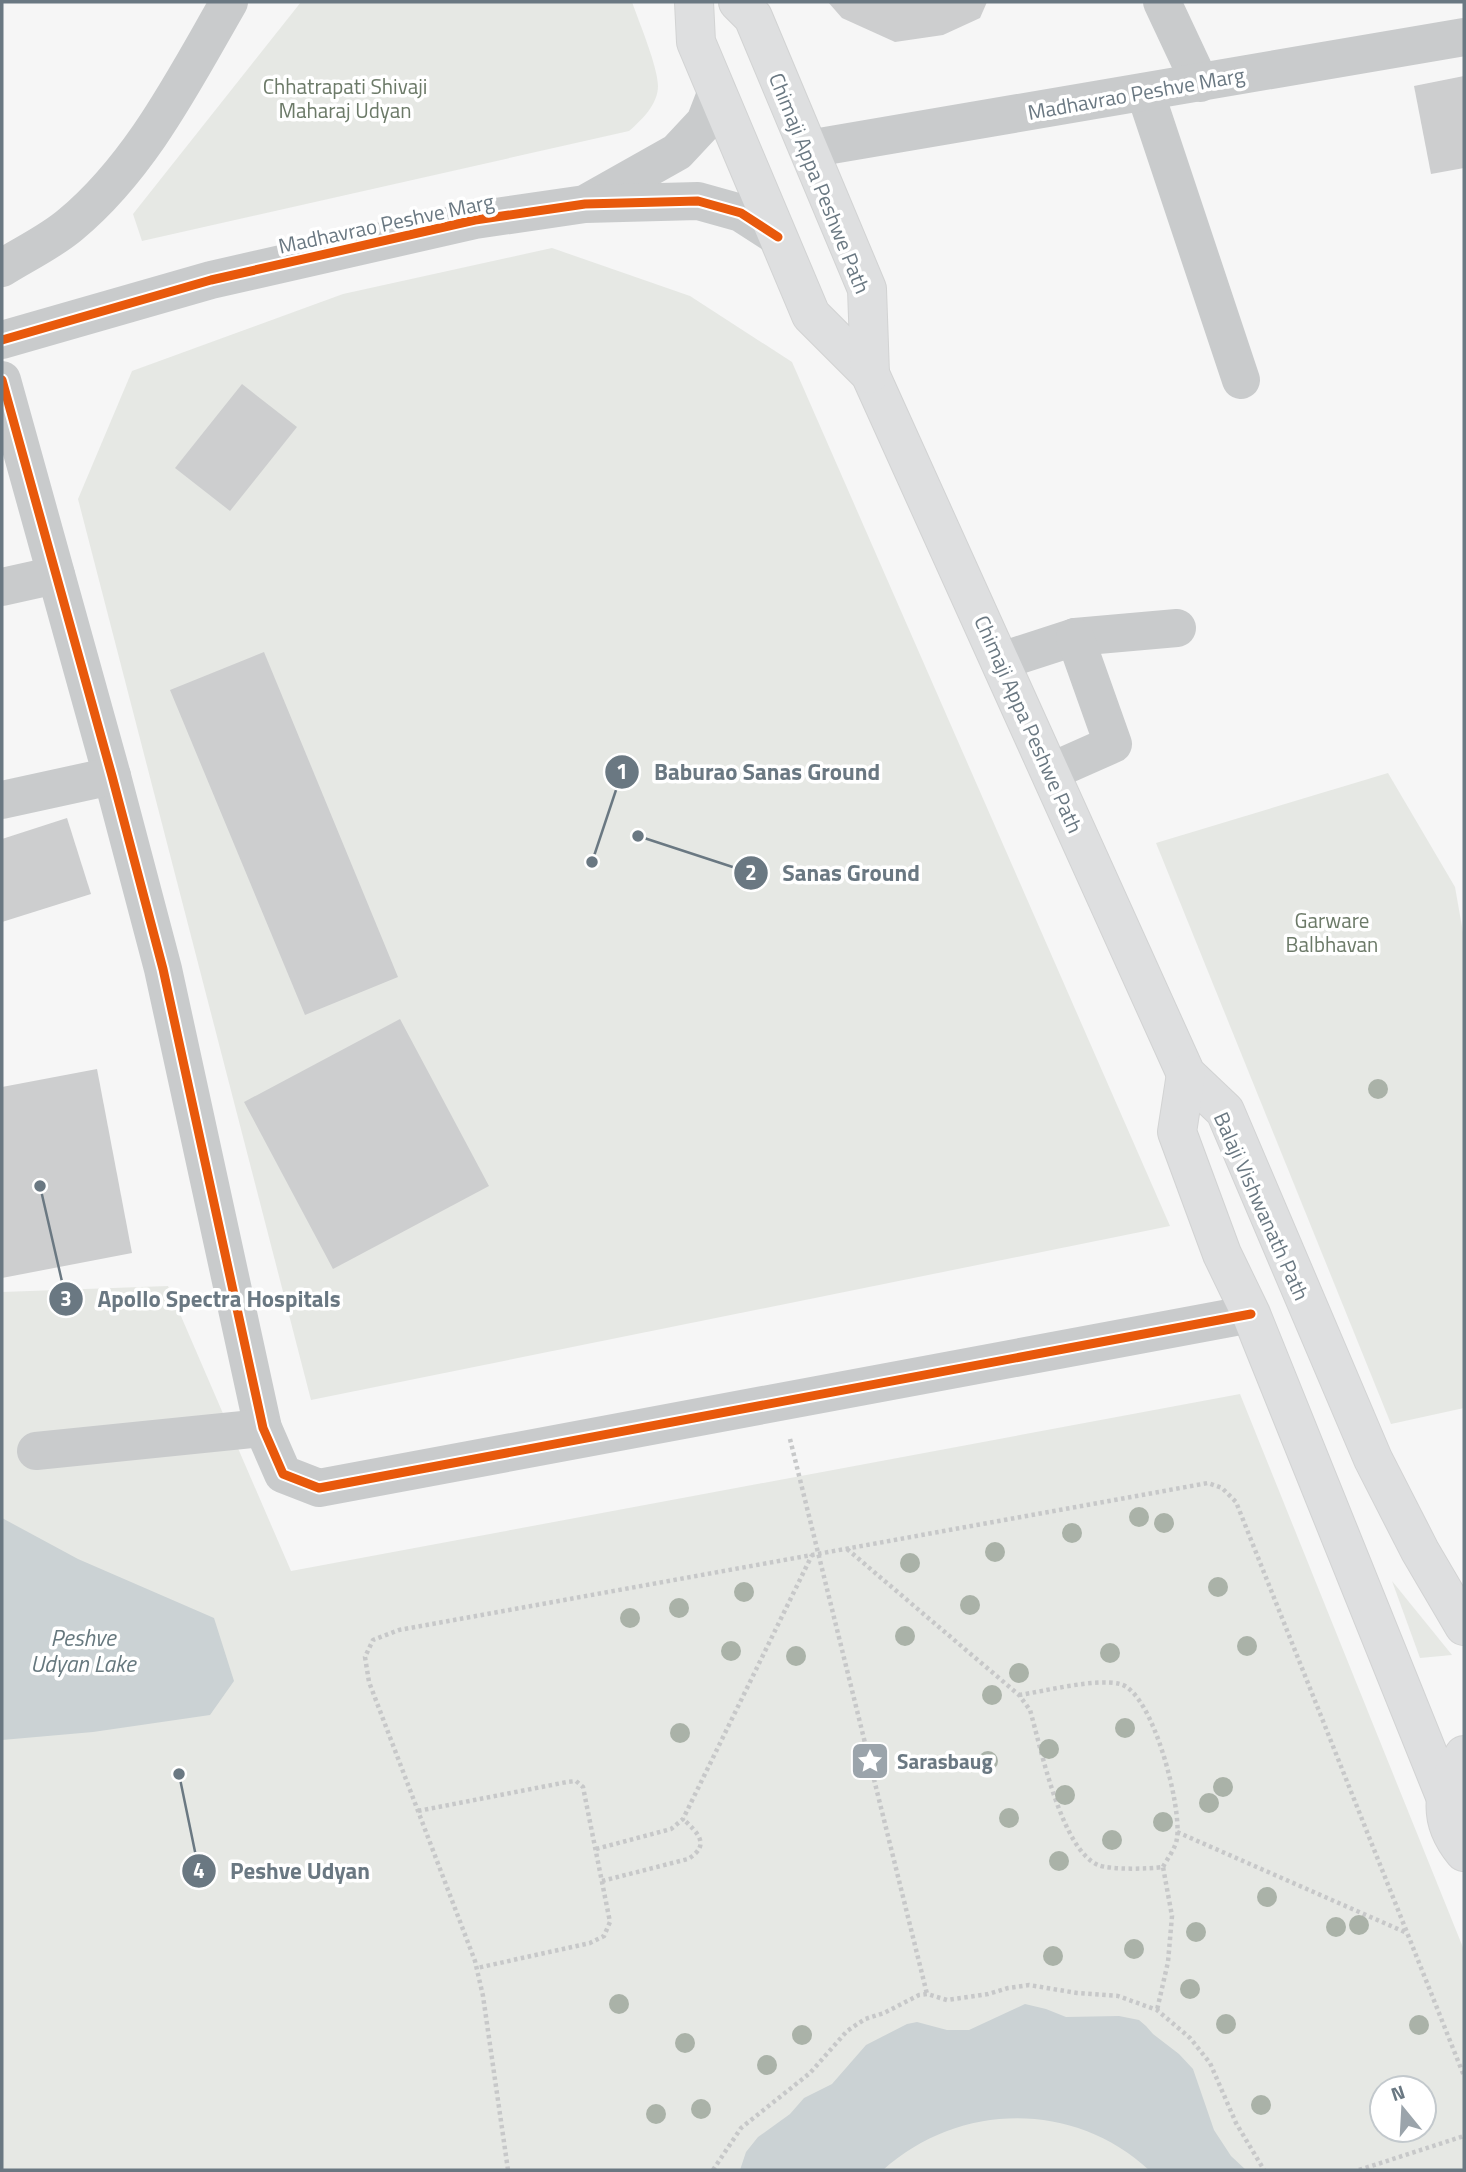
<svg xmlns="http://www.w3.org/2000/svg" width="1466" height="2172" font-family="'Titillium Web',sans-serif">
  <rect width="100%" height="100%" fill="#f6f6f6"/>
  <!-- green -->
  <g fill="#e6e8e4" fill-rule="evenodd">
    <path d="M301 2H632C639 22 658 67 658 86 658 104 642 120 629 131L142 241 133 214Z"/>
    <polygon points="552,248 690,296 792,362 1170,1226 311,1400 78,499 132,371 343,294"/>
    <polygon points="1388,773 1455,887 1464,938 1464,1408 1391,1424 1156,843"/>
    <path d="M168 1286 291 1571 1240 1394 1464 1950V2170H2V1292ZM1382 2088H1424V2130H1382Z"/>
    <polygon points="1392,1581 1452,1655 1420,1658"/>
  </g>
  <!-- water -->
  <g fill="#cbd2d4">
    <polygon points="2,1518 78,1559 214,1618 234,1681 210,1715 93,1732 2,1740"/>
    <path d="M1025 2004 1046 2009 1066 2017 1119 2016 1139 2020 1146 2026 1153 2034 1179 2054 1193 2069 1214 2130 1231 2156 1246 2170H1149C1073 2100 959 2102 883 2170H740L746 2152 758 2137 790 2114 804 2098 832 2084 866 2045 907 2024 917 2022 947 2030H969Z"/>
  </g>
  <!-- building -->
  <g fill="#cdcecf">
    <polygon points="828,2 987,2 980,18 943,35 895,42 842,18"/>
    <polygon points="1464,76 1464,168 1431,174 1414,86"/>
    <polygon points="242,384 297,427 230,511 175,468"/>
    <polygon points="264,652 398,977 305,1015 170,690"/>
    <polygon points="67,818 91,894 2,922 2,839"/>
    <polygon points="400,1019 489,1186 333,1269 244,1102"/>
    <polygon points="97,1069 132,1253 2,1278 2,1087"/>
  </g>
  <g fill="none" stroke-linecap="round" stroke-linejoin="round">
    <!-- highway casing -->
    <g stroke="#d2d3d3" stroke-width="40">
      <g id="highway">
        <polyline points="694,2 696,42 811,315 870,374 1186,1074 1225,1111 1373,1459 1420,1551 1464,1626"/>
        <polyline points="738,2 753,17 867,289 870,374"/>
        <polyline points="1186,1074 1177,1132 1222,1254 1251,1314 1445,1796"/>
        <path d="M1464 1755C1443 1789 1436 1818 1464 1852"/>
      </g>
    </g>
    <!-- path -->
    <g stroke="#c7c8c9" stroke-width="4.5" stroke-dasharray="3.5 3.5" stroke-linecap="butt">
      <polyline points="790,1439 927,1994"/>
      <path d="M847 1549 1019 1695 1030 1710C1041 1748 1061 1849 1098 1865 1111 1870 1149 1869 1163 1867L1172 1916 1168 1962 1157 2010"/>
      <path d="M1019 1695C1046 1691 1095 1678 1120 1684 1153 1692 1182 1808 1177 1838 1176 1848 1167 1859 1163 1867"/>
      <polyline points="418,1811 567,1782 576,1781 583,1787 610,1922 604,1936 590,1943 477,1968"/>
      <polyline points="1177,1832 1407,1933"/>
      <polyline points="596,1849 671,1829 683,1819 812,1555"/>
      <path d="M602 1881 688 1859C711 1845 698 1833 683 1819"/>
      <polyline points="508,2170 483,1996 475,1961 369,1682 365,1657 373,1640 399,1630 1208,1483 1222,1488 1236,1502 1464,2076"/>
      <polyline points="713,2170 741,2128 810,2073 847,2031 865,2019 884,2013 919,1995 927,1994 947,2000 988,1994 1008,1988 1029,1985 1077,1993 1118,1996 1157,2010 1190,2038 1210,2063 1236,2123 1264,2170"/>
      <polyline points="1359,2170 1464,2136"/>
    </g>
    <!-- minor -->
    <g stroke="#c9cbcc" stroke-width="38">
      <polyline points="1162,2 1200,83"/>
      <polyline points="1145,92 1241,380"/>
      <polyline points="808,149 1464,37"/>
      <polyline points="590,201 677,152 705,122 717,91"/>
      <path d="M2 268C24 254 50 242 70 225 141 166 184 80 229 2"/>
      <polyline points="2,340 211,280 475,220 585,204 698,201 741,213 778,237"/>
      <polyline points="2,380 112,776 163,969 263,1428 283,1474 319,1488 1251,1314"/>
      <polyline points="2,587 56,575"/>
      <polyline points="1001,661 1075,637 1177,628"/>
      <polyline points="1050,772 1113,744 1075,637"/>
      <polyline points="2,800 112,776"/>
      <polyline points="36,1451 263,1428"/>
    </g>
    <!-- highway -->
    <use href="#highway" stroke="#dedfe0" stroke-width="38"/>
    <!-- cycleway casing -->
    <g stroke="#fff" stroke-width="13">
      <g id="cycleway">
        <polyline points="2,340 211,280 475,220 585,204 698,201 741,213 778,237"/>
        <polyline points="2,380 112,776 163,969 263,1428 283,1474 319,1488 1251,1314"/>
      </g>
    </g>
    <!-- cycleway -->
    <use href="#cycleway" stroke="#e8590c" stroke-width="9"/>
  </g>
  <!-- trees -->
  <g fill="#aab2a8">
    <circle cx="1378" cy="1089" r="10"/>
    <circle cx="1139" cy="1517" r="10"/>
    <circle cx="1164" cy="1523" r="10"/>
    <circle cx="1072" cy="1533" r="10"/>
    <circle cx="995" cy="1552" r="10"/>
    <circle cx="910" cy="1563" r="10"/>
    <circle cx="1218" cy="1587" r="10"/>
    <circle cx="744" cy="1592" r="10"/>
    <circle cx="970" cy="1605" r="10"/>
    <circle cx="679" cy="1608" r="10"/>
    <circle cx="630" cy="1618" r="10"/>
    <circle cx="905" cy="1636" r="10"/>
    <circle cx="1247" cy="1646" r="10"/>
    <circle cx="731" cy="1651" r="10"/>
    <circle cx="1110" cy="1653" r="10"/>
    <circle cx="796" cy="1656" r="10"/>
    <circle cx="1019" cy="1673" r="10"/>
    <circle cx="992" cy="1695" r="10"/>
    <circle cx="1125" cy="1728" r="10"/>
    <circle cx="680" cy="1733" r="10"/>
    <circle cx="1049" cy="1749" r="10"/>
    <circle cx="988" cy="1761" r="10"/>
    <circle cx="1223" cy="1787" r="10"/>
    <circle cx="1065" cy="1795" r="10"/>
    <circle cx="1209" cy="1803" r="10"/>
    <circle cx="1009" cy="1818" r="10"/>
    <circle cx="1163" cy="1822" r="10"/>
    <circle cx="1112" cy="1840" r="10"/>
    <circle cx="1059" cy="1861" r="10"/>
    <circle cx="1267" cy="1897" r="10"/>
    <circle cx="1359" cy="1925" r="10"/>
    <circle cx="1336" cy="1927" r="10"/>
    <circle cx="1196" cy="1932" r="10"/>
    <circle cx="1134" cy="1949" r="10"/>
    <circle cx="1053" cy="1956" r="10"/>
    <circle cx="1190" cy="1989" r="10"/>
    <circle cx="619" cy="2004" r="10"/>
    <circle cx="1226" cy="2024" r="10"/>
    <circle cx="1419" cy="2025" r="10"/>
    <circle cx="802" cy="2035" r="10"/>
    <circle cx="685" cy="2043" r="10"/>
    <circle cx="767" cy="2065" r="10"/>
    <circle cx="1261" cy="2105" r="10"/>
    <circle cx="701" cy="2109" r="10"/>
    <circle cx="656" cy="2114" r="10"/>
  </g>
  <!-- icons -->
  <defs>
    <g id="sight-square" transform="scale(2.0125)"><rect x="-9" y="-9" width="18" height="18" rx="4" fill="#9ba4ab" stroke="#fff"/><path d="M0-6L1.8-2.2L6-1.7L2.9 1.2L3.7 5.4L0 3.3L-3.7 5.4L-2.9 1.2L-6-1.7L-1.8-2.2Z" fill="#fff"/></g>
  </defs>
  <g fill-rule="evenodd">
    <use href="#sight-square" x="870" y="1761"/>
  </g>
  <g text-anchor="middle" dominant-baseline="central" stroke-width="7" stroke-linejoin="round" paint-order="stroke">
    <!-- park labels -->
    <g font-size="21" fill="#6c7a68" stroke="#fff">
      <text x="345" y="86">Chhatrapati Shivaji<tspan x="345" dy="24">Maharaj Udyan</tspan></text>
      <text x="1332" y="920">Garware<tspan x="1332" dy="24">Balbhavan</tspan></text>
    </g>
    <!-- street labels -->
    <g font-size="21" fill="#6a7882" stroke="#fff">
      <text transform="translate(1136 93) rotate(-10)">Madhavrao Peshve Marg</text>
      <text transform="translate(820 183) rotate(68)">Chimaji Appa Peshwe Path</text>
      <text transform="translate(386 223) rotate(-12)">Madhavrao Peshve Marg</text>
      <text transform="translate(1029 724) rotate(66)">Chimaji Appa Peshwe Path</text>
      <text transform="translate(1262 1206) rotate(66)">Balaji Vishwanath Path</text>
    </g>
    <!-- poi labels -->
    <g font-size="21" font-weight="bold" fill="#6a7882" stroke="#fff" text-anchor="start">
      <text x="897" y="1761">Sarasbaug</text>
    </g>
    <!-- water labels -->
    <g font-size="23" font-style="italic" fill="#66787e" stroke="#fff">
      <text x="83" y="1637">Peshve<tspan x="83" dy="26">Udyan Lake</tspan></text>
    </g>
  </g>
  <!-- callouts -->
  <path fill="none" stroke="#6a7882" stroke-width="2.5" d="M592 862L622 772M638 836L751 873M40 1186L66 1299M179 1774L199 1871"/>
  <g fill="#6a7882" stroke="#fff" stroke-width="2.5">
    <circle cx="592" cy="862" r="7"/>
    <circle cx="638" cy="836" r="7"/>
    <circle cx="40" cy="1186" r="7"/>
    <circle cx="179" cy="1774" r="7"/>
    <circle cx="622" cy="772" r="18"/>
    <circle cx="751" cy="873" r="18"/>
    <circle cx="66" cy="1299" r="18"/>
    <circle cx="199" cy="1871" r="18"/>
  </g>
  <g font-size="21" text-anchor="middle" font-weight="bold" fill="#fff">
    <text x="622" y="779">1</text>
    <text x="751" y="880">2</text>
    <text x="66" y="1306">3</text>
    <text x="199" y="1878">4</text>
  </g>
  <g font-size="23" text-anchor="middle" font-weight="bold" fill="#6a7882" stroke="#fff" stroke-width="7" stroke-linejoin="round" paint-order="stroke">
    <text x="767" y="780">Baburao Sanas Ground</text>
    <text x="851" y="881">Sanas Ground</text>
    <text x="219" y="1307">Apollo Spectra Hospitals</text>
    <text x="300" y="1879">Peshve Udyan</text>
  </g>
  <!-- border -->
  <rect width="1466" height="2172" fill="none" stroke="#6a7882" stroke-width="7"/>
  <!-- north arrow -->
  <g transform="translate(1403 2109) rotate(342)"><circle r="33" fill="#ffffff" stroke="#c3c9cd" stroke-width="2"/>
  <path d="M0-5L12 26L0 18L-12 26Z" fill="#9ba4ab"/>
  <text y="-10" font-size="19" font-weight="bold" text-anchor="middle" fill="#6a7882">N</text>
  </g>
</svg>
